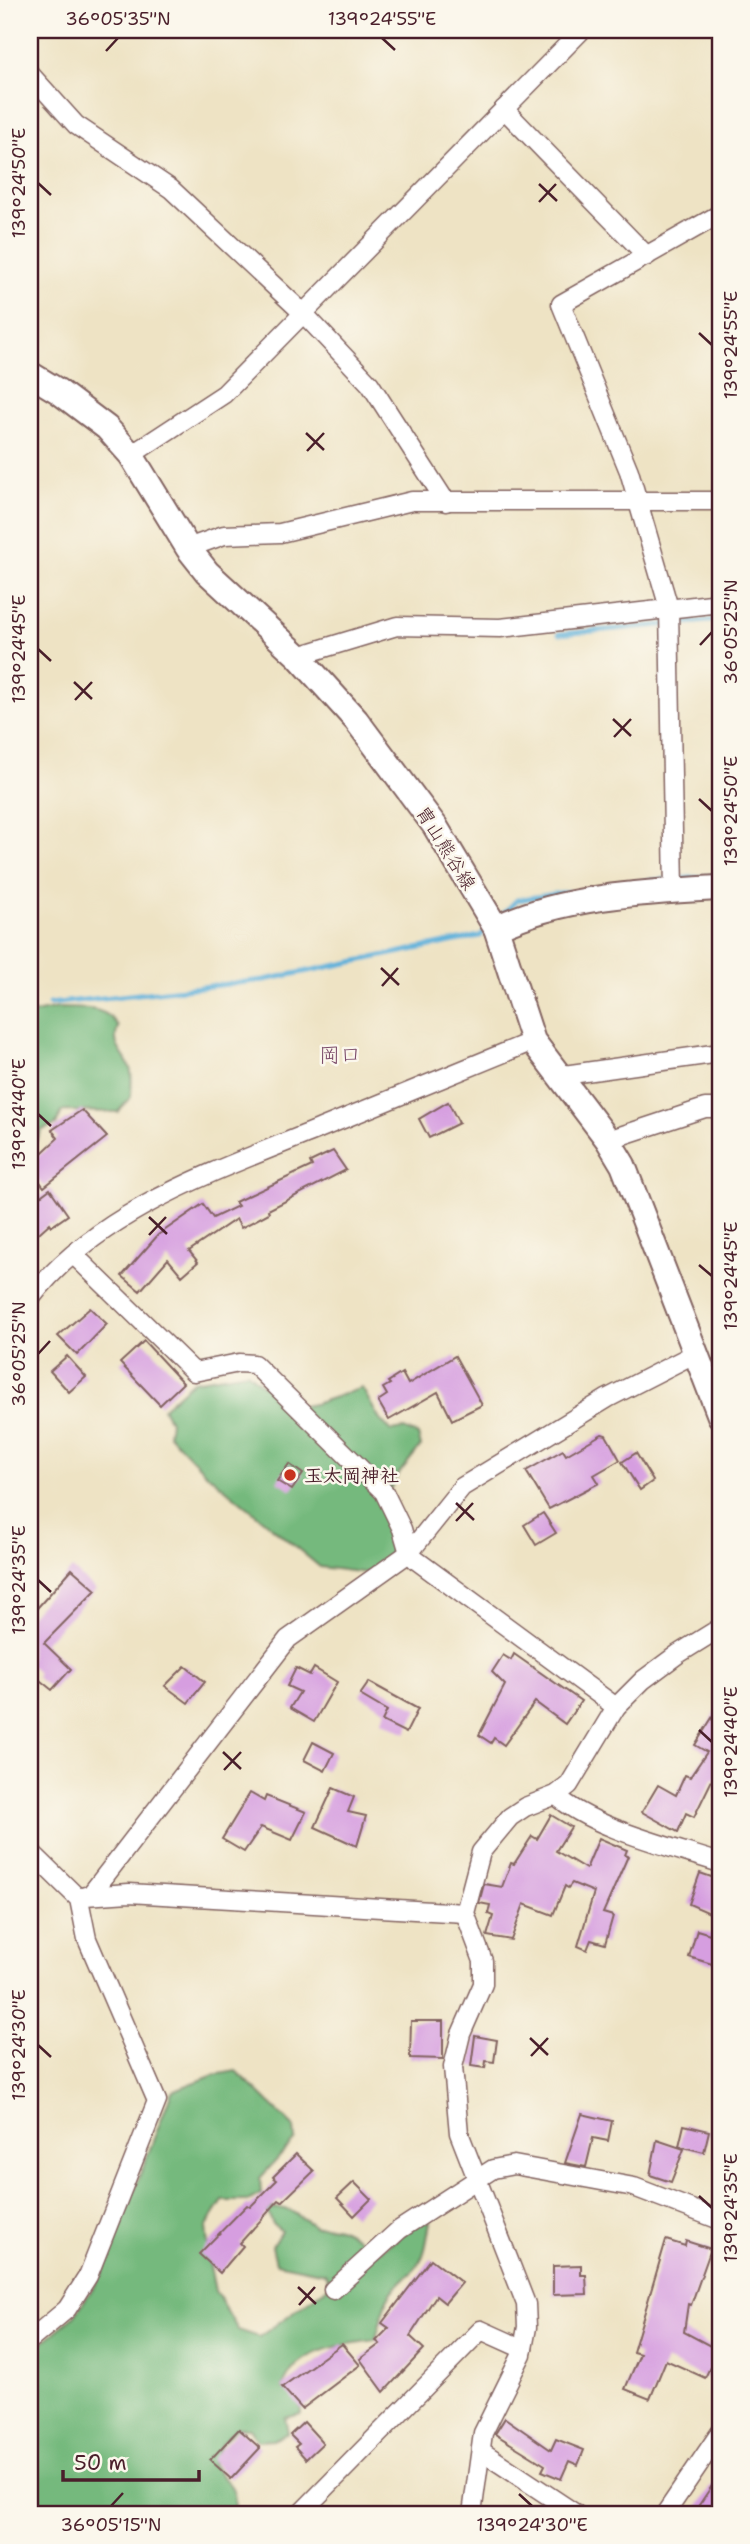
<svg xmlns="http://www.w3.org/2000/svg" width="750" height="2544" font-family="'Shantell Sans','Klee One',sans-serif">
  <rect width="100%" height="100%" fill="#fbf7ec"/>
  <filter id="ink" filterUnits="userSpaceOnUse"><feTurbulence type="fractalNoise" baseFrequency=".0143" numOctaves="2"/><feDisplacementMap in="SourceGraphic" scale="14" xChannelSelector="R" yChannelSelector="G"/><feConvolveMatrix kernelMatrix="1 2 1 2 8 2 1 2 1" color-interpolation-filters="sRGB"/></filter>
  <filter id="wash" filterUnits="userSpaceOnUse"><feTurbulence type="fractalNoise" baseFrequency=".00686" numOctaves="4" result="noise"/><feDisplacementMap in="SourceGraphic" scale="28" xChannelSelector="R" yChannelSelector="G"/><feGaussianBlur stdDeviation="1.57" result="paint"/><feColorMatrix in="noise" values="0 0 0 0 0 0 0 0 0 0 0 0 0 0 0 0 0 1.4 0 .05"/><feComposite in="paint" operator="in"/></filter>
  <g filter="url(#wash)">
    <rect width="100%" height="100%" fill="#eee3c4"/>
    <!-- forest -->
    <g fill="#75b97d" stroke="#606c54" stroke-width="2">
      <path d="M58 1008C81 1009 106 1004 118 1027 111 1047 123 1051 130 1068 133 1077 131 1087 131 1097L118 1112 62 1111 56 1125 42 1130 34 1145 33 1188 30 1191V1014Z"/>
      <polygon points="247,1372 291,1408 314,1404 362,1388 380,1420 392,1431 404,1429 418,1435 421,1446 400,1472 381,1505 390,1530 397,1539 385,1561 366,1573 320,1567 205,1472 168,1434 170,1422 163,1408 193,1381"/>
      <path d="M236 2071 294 2127 295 2140 260 2178 261 2194 248 2201H223L206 2227 210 2266 215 2291 238 2330 259 2337 331 2285 325 2273 276 2263 272 2246 281 2231 273 2224 266 2210C286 2204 298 2215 315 2227 340 2222 357 2238 378 2252L421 2222H430C427 2238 426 2257 415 2269 405 2279 395 2285 388 2298 382 2308 381 2327 375 2340 341 2345 294 2349 283 2388L300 2399 301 2414 285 2418 288 2433 273 2440 258 2441 249 2428H237L221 2444 212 2464C228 2487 238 2482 234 2514H30V2353L74 2316 103 2273 172 2091 214 2075Z"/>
    </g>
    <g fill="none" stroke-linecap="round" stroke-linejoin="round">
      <!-- stream -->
      <g stroke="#5fb1da" stroke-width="5">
        <polyline points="559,634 720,620"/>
        <polyline points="646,881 720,876"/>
        <polyline points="503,914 517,900 567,892"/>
        <polyline points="49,1004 264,980 480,936 488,928"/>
      </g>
    </g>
    <g id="blocks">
      <!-- building -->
      <g fill="#d69ee0">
        <polygon points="448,1102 459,1123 429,1138 419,1119"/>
        <polygon points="82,1110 107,1137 44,1187 30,1169 30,1164 58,1138 52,1130"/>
        <polygon points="333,1151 346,1170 268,1210 269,1213 241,1228 236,1219 189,1251 198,1262 182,1276 168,1259 140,1291 122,1276 158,1235 203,1204 213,1218 238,1206 235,1202 312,1166 310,1162"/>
        <polygon points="50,1189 68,1215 52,1226 50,1223 30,1241 30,1204"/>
        <polygon points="90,1308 107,1324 77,1355 58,1336"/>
        <polygon points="144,1341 183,1383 160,1405 120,1363"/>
        <polygon points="67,1356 86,1377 69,1392 50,1371"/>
        <polygon points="455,1356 482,1405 452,1420 438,1392 389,1420 378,1401 387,1395 383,1388 390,1384 388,1382 402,1373 408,1384"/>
        <polygon points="602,1434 606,1435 620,1460 594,1475 599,1483 549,1509 526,1471 563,1450 566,1455"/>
        <polygon points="636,1453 653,1481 640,1490 622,1462"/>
        <polygon points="289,1464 303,1474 292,1490 277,1481"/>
        <polygon points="543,1513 556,1533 536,1545 524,1525"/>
        <polygon points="72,1569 96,1590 44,1643 71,1669 52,1690 36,1677 38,1673 30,1665 30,1616"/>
        <polygon points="514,1654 581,1701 565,1724 535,1702 504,1745 494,1738 491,1743 479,1735 505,1685 492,1672 503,1655 511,1660"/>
        <polygon points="185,1666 205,1682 188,1703 165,1686"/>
        <polygon points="296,1668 310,1675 314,1668 337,1682 314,1722 290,1708 300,1692 287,1686"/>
        <polygon points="369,1682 418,1709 406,1733 382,1721 387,1711 360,1695"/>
        <polygon points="720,1705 720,1783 713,1778 694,1817 686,1813 678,1832 642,1812 658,1785 676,1795 685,1775 690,1777 707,1752 695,1745"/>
        <polygon points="313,1742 334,1753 325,1771 304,1760"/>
        <polygon points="333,1788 354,1797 348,1812 366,1816 357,1846 315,1827"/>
        <polygon points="250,1793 264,1801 266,1796 306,1812 292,1840 261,1827 244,1852 222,1839"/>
        <polygon points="551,1815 571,1827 556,1851 586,1869 599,1838 627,1850 625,1855 628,1856 603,1913 613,1916 605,1944 591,1940 587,1950 578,1946 594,1892 572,1883 568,1888 565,1886 553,1915 524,1904 511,1940 487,1936 493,1916 488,1914 490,1905 479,1903 484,1884 502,1887 511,1863 514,1864 532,1836 537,1839"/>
        <polygon points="700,1873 720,1880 720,1896 714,1915 689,1904"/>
        <polygon points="697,1930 720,1937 720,1950 717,1962 714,1961 712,1964 689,1957"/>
        <polygon points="411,2021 443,2021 443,2059 410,2058"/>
        <polygon points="475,2036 497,2040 494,2062 486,2061 485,2068 471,2066"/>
        <polygon points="582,2114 612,2121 608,2141 593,2138 586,2167 565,2163"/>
        <polygon points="684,2125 709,2131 704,2152 679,2146"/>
        <polygon points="657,2140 684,2149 671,2182 650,2175"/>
        <polygon points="296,2154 314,2171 282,2202 279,2200 240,2243 243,2246 220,2273 199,2254 247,2205 250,2207 277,2180 273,2177"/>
        <polygon points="354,2182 371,2199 354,2216 337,2198"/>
        <polygon points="666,2240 685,2246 686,2241 711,2249 691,2305 688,2304 684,2332 718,2350 705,2378 666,2360 650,2399 625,2389 640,2354 633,2352"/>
        <polygon points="431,2259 462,2283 445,2303 436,2296 410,2336 424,2349 384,2392 360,2359 380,2344 376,2341 389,2328 382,2323"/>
        <polygon points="581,2265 581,2275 586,2275 587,2294 553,2295 553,2266"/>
        <polygon points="342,2344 360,2365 302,2409 282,2387"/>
        <polygon points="505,2418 551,2450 556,2439 584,2450 578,2465 569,2461 561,2479 542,2471 545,2465 495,2434"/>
        <polygon points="304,2422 323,2443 306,2459 295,2447 299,2444 290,2435"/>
        <polygon points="239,2429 260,2448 231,2479 210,2460"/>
        <polygon points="720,2474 720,2514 693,2514"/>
      </g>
    </g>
  </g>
  <g filter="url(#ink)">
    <use href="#blocks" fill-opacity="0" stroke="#836461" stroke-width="2"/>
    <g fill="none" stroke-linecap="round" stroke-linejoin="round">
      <!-- street casing -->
      <g stroke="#836461" stroke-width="21">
        <g id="street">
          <polyline points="30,74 76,125 171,189 304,314 370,384 446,502"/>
          <polyline points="504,109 647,256"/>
          <polyline points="131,455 224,394 582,30"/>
          <polyline points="188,548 224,535 280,533 412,501 720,501"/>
          <polyline points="298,656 397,626 500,628 720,603"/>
          <polyline points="674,890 669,608 629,471 561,304 720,214"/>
          <polyline points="557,1076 720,1053"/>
          <polyline points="608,1140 705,1108 720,1108"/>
          <polyline points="74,1255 194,1372 239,1363 254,1364 384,1492 402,1529 409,1553 416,1560 616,1707"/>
          <path d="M30 1299C99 1209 219 1170 321 1128 392 1099 462 1070 533 1041"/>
          <path d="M556 1795C588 1827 675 1848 720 1863"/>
          <polyline points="30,1851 79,1899 87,1939 157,2101 88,2276 67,2309 30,2340"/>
          <polyline points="91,1894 288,1639 409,1553 462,1487 608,1398 696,1353"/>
          <polyline points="85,1896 129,1893 465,1913"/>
          <polyline points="333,2290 399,2230 493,2169 514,2165 634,2187 720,2220"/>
          <polyline points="481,2451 576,2514"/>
          <polyline points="300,2514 481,2330 523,2349"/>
          <polyline points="472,2514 483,2433 522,2354 527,2327 526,2304 459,2133 453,2067 461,2034 483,1984 483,1961 465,1913 481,1852 510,1817 525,1807 556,1795 569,1785 616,1707 643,1680 678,1654 720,1628"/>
          <polyline points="665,2514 720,2433"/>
        </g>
      </g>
      <!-- secondary casing -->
      <g stroke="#836461" stroke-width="28">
        <g id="secondary">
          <polyline points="30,374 58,391 107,428 131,455 188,548 207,572 298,656 356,720 435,826 496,928 533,1041 608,1140 623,1165 720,1416"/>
          <path d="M496 928C561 896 648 892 720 888"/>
        </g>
      </g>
      <!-- street -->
      <use href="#street" stroke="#fff" stroke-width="18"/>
      <!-- secondary -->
      <use href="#secondary" stroke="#fff" stroke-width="24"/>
    </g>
  </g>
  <!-- ticks -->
  <path fill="none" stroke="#4a1f2b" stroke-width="2.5" d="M382 38 395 50M106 51 118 38M38 183 51 195M539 184 557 201M539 202 556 184M699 333 712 345M306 433 324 450M307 451 324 433M700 645 712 632M38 649 51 661M74 682 92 699M75 700 92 682M613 719 631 736M614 737 631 719M699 799 712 811M381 968 399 985M382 986 398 968M38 1114 51 1126M149 1217 167 1234M149 1235 166 1217M699 1265 712 1276M38 1354 50 1341M456 1503 474 1520M456 1521 473 1503M38 1580 51 1592M699 1730 712 1742M223 1752 241 1769M224 1770 241 1752M530 2038 548 2055M38 2045 51 2057M531 2056 548 2038M699 2196 712 2208M298 2287 316 2304M299 2305 315 2287M519 2494 532 2506M111 2506 123 2493"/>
  <!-- markers -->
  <circle fill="#c8321e" stroke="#fbf7ec" stroke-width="2.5" cx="290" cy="1475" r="7"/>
  <g text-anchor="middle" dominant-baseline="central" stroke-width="5" stroke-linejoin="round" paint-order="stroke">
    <!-- street labels -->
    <g font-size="19" fill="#4a1f2b" stroke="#fbf7ec">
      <text transform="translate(446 848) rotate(58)">胄山熊谷線</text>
    </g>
    <!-- poi labels -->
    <g font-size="19" font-weight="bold" fill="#4a1f2b" stroke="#fbf7ec" text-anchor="start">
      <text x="304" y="1475">玉太岡神社</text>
    </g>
    <!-- neighbourhood labels -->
    <g font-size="21" fill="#7b4b6a" stroke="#fbf7ec">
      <text x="340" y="1055">岡口</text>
    </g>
  </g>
  <!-- margin -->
  <rect width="750" height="2544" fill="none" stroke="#fbf7ec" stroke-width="77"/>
  <!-- scale -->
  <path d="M63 2470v10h136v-10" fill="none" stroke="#4a1f2b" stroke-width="3.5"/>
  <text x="74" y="2470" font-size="21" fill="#4a1f2b" stroke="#fbf7ec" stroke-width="5" paint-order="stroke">50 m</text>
  <rect x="38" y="38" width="674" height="2468" fill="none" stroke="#4a1f2b" stroke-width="2.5"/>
  <g font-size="18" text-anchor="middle" fill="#4a1f2b">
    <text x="118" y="25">36°05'35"N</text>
    <text x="382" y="25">139°24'55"E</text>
    <text transform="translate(19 183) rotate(-90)" y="6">139°24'50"E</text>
    <text transform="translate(731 345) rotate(-90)" y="6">139°24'55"E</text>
    <text transform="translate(731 632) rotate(-90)" y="6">36°05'25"N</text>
    <text transform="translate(19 649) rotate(-90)" y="6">139°24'45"E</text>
    <text transform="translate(731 811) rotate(-90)" y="6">139°24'50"E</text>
    <text transform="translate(19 1114) rotate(-90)" y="6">139°24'40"E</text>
    <text transform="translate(731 1276) rotate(-90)" y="6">139°24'45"E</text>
    <text transform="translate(19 1354) rotate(-90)" y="6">36°05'25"N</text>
    <text transform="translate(19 1580) rotate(-90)" y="6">139°24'35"E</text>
    <text transform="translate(731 1742) rotate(-90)" y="6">139°24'40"E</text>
    <text transform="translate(19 2045) rotate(-90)" y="6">139°24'30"E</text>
    <text transform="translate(731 2208) rotate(-90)" y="6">139°24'35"E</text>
    <text x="111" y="2531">36°05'15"N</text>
    <text x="532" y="2531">139°24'30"E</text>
  </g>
</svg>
